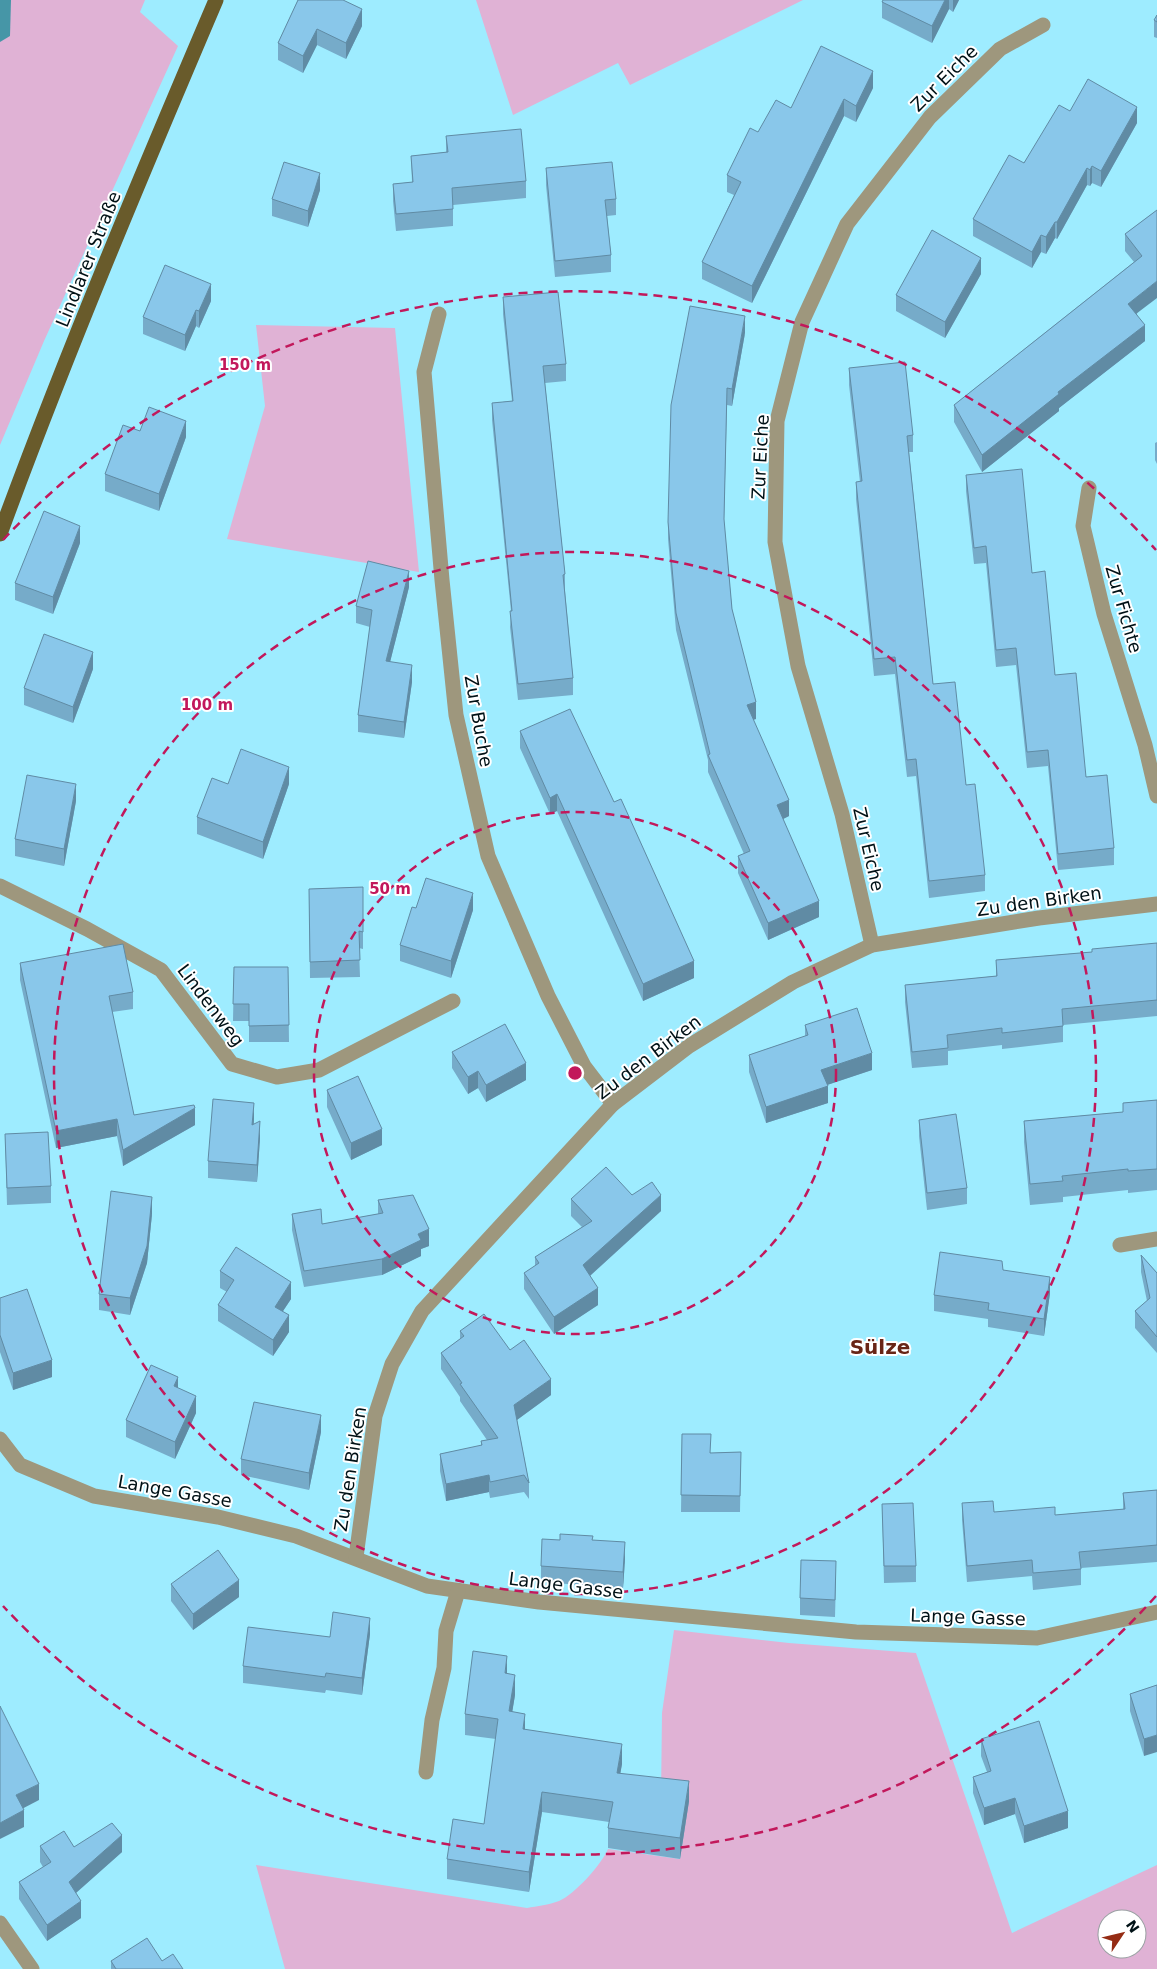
<svg xmlns="http://www.w3.org/2000/svg" width="1157" height="1969" font-family="'DejaVu Sans',sans-serif">
  <rect width="100%" height="100%" fill="#9eecff"/>
  <!-- green -->
  <g fill="#e0b2d5" fill-rule="evenodd">
    <polygon points="0,0 145,0 140,12 178,46 44,341 0,445"/>
    <polygon points="476,0 803,0 630,85 618,63 513,115"/>
    <polygon points="256,325 395,328 419,572 227,539 265,406"/>
    <path d="M674 1630 789 1643 916 1653 1012 1933 1157 1865V1969H285L256 1865 527 1908C537 1906 549 1905 559 1901 574 1895 602 1864 608 1849L680 1859 688 1802 661 1798 662 1713ZM1107 1919H1137V1949H1107Z"/>
  </g>
  <!-- water -->
  <polygon fill="#4696a7" points="0,0 11,0 10,36 0,42"/>
  <g fill="none" stroke-linecap="round" stroke-linejoin="round">
    <!-- minor -->
    <g stroke="#9e977d" stroke-width="15">
      <polyline points="439,314 424,372 442,580 456,715 488,856 548,996 584,1066 613,1104"/>
      <polyline points="1089,488 1083,526 1104,614 1145,745 1157,796"/>
      <polyline points="0,886 87,929 161,970 232,1064 277,1077 319,1070 453,1001"/>
      <polyline points="872,945 842,814 798,666 775,542 777,421 802,322 847,224 930,117 1000,49 1043,25"/>
      <polyline points="1120,1245 1157,1239"/>
      <polyline points="0,1439 20,1465 94,1496 218,1517 296,1536 427,1586 539,1602 856,1632 1037,1638 1157,1612"/>
      <polyline points="356,1557 375,1416 392,1364 422,1311 613,1104 689,1046 793,982 872,945 1039,918 1157,904"/>
      <polyline points="426,1772 432,1720 444,1668 446,1631 458,1591"/>
      <polyline points="0,1923 32,1969"/>
    </g>
    <!-- major -->
    <path stroke="#695b2b" stroke-width="15" d="M0 534C66 354 141 176 216 0"/>
  </g>
  <!-- wall -->
  <g fill="#76abc9">
    <polygon points="298,0 362,26 346,59 317,45 303,73 278,60 278,43"/>
    <polygon points="883,0 959,0 953,12 949,9 932,43 882,18 882,2"/>
    <polygon points="1157,15 1157,38 1154,37 1154,20"/>
    <polygon points="873,88 856,122 844,116 752,303 702,279 702,262 734,195 727,192 727,175 758,132 791,108"/>
    <polygon points="1070,111 1137,123 1101,187 1092,183 1090,186 1087,185 1057,239 1055,238 1046,254 1041,252 1032,268 973,236 973,219"/>
    <polygon points="446,136 526,181 526,198 453,205 453,226 396,231 393,201 393,184 412,182 411,156 446,152"/>
    <polygon points="546,168 616,199 616,215 607,216 611,255 611,272 555,277 546,185"/>
    <polygon points="320,190 308,227 272,216 272,199"/>
    <polygon points="1157,210 1137,314 1145,341 1059,408 1059,411 982,472 954,422 954,405 1134,262 1125,251 1125,234"/>
    <polygon points="981,274 945,338 896,311 896,295"/>
    <polygon points="503,297 566,364 566,381 545,383 565,574 565,591 573,678 573,695 518,700 510,627 511,611 492,420 492,403 512,401 503,314"/>
    <polygon points="211,301 199,328 196,326 185,351 143,334 143,317"/>
    <polygon points="745,333 732,406 727,405 724,522 732,609 756,719 753,720 789,816 783,819 819,917 768,940 738,873 738,856 744,854 708,772 708,760 676,630 668,539 668,522"/>
    <polygon points="849,368 913,435 913,452 909,452 933,684 966,785 985,875 985,891 929,898 916,776 907,777 895,674 874,676 856,499 856,482 860,482 849,385"/>
    <polygon points="140,431 186,437 159,511 105,491 105,474"/>
    <polygon points="1157,442 1157,464 1155,460 1155,443"/>
    <polygon points="966,475 1032,573 1055,675 1086,777 1114,848 1114,865 1058,870 1048,766 1027,768 1016,665 996,667 986,563 974,564 966,491"/>
    <polygon points="80,543 53,614 15,600 15,583"/>
    <polygon points="409,587 390,662 412,682 404,738 358,732 358,715 370,627 356,623 356,606"/>
    <polygon points="93,669 73,723 24,705 24,688"/>
    <polygon points="520,731 614,802 694,978 643,1001 557,811 550,814 520,748"/>
    <polygon points="228,784 289,784 263,859 197,834 197,817"/>
    <polygon points="76,801 64,866 15,856 15,839"/>
    <polygon points="363,887 363,949 359,948 360,977 310,978 309,889"/>
    <polygon points="416,908 473,910 451,978 400,961 400,945"/>
    <polygon points="1157,943 1157,1016 1063,1025 1063,1042 1002,1049 1002,1045 948,1051 948,1065 912,1068 905,1002 905,985 996,976 996,960 1092,952"/>
    <polygon points="20,963 133,992 133,1009 112,1012 134,1115 195,1125 123,1166 117,1136 56,1148 20,980"/>
    <polygon points="234,967 288,967 289,1042 249,1042 249,1021 233,1021"/>
    <polygon points="805,1025 872,1070 827,1085 828,1103 766,1123 749,1072 749,1055 805,1036"/>
    <polygon points="452,1052 526,1080 486,1102 478,1088 468,1094 452,1068"/>
    <polygon points="327,1090 382,1145 351,1160 327,1107"/>
    <polygon points="1157,1100 1157,1190 1128,1193 1128,1190 1063,1197 1063,1202 1030,1205 1024,1142 1024,1121 1123,1112 1123,1103"/>
    <polygon points="254,1119 254,1124 260,1138 257,1182 208,1178 208,1161"/>
    <polygon points="919,1120 967,1188 967,1204 927,1210 919,1136"/>
    <polygon points="5,1134 51,1186 51,1203 7,1205"/>
    <polygon points="632,1195 661,1211 590,1276 598,1305 554,1334 524,1289 524,1273 535,1266 535,1257 582,1227 571,1216 571,1199"/>
    <polygon points="378,1200 429,1246 421,1249 421,1256 382,1275 304,1287 292,1230 292,1214 322,1224 378,1214"/>
    <polygon points="152,1214 147,1263 130,1315 99,1310 99,1294"/>
    <polygon points="1141,1255 1157,1273 1157,1353 1135,1328 1135,1311 1147,1301 1141,1272"/>
    <polygon points="1003,1270 1050,1293 1044,1336 988,1327 988,1319 934,1311 934,1295"/>
    <polygon points="220,1271 291,1299 283,1311 289,1332 273,1356 218,1321 218,1305 227,1292 220,1288"/>
    <polygon points="0,1298 52,1377 13,1390 0,1352"/>
    <polygon points="460,1331 510,1350 551,1395 517,1420 529,1483 529,1499 524,1492 490,1498 489,1492 446,1501 440,1471 440,1454 481,1446 481,1441 487,1440 460,1401 460,1397 441,1369 441,1353 460,1339"/>
    <polygon points="178,1388 196,1413 175,1459 126,1437 126,1420"/>
    <polygon points="321,1432 309,1490 241,1475 241,1459"/>
    <polygon points="682,1434 711,1453 741,1452 740,1512 681,1512"/>
    <polygon points="1157,1490 1157,1562 1081,1568 1081,1585 1033,1590 1032,1576 967,1582 962,1520 962,1503 994,1512 1055,1515 1123,1509 1123,1493"/>
    <polygon points="882,1504 916,1566 916,1582 884,1583"/>
    <polygon points="560,1540 593,1540 625,1559 623,1588 541,1582 541,1566"/>
    <polygon points="836,1578 835,1617 800,1615 800,1598"/>
    <polygon points="171,1584 239,1597 193,1630 171,1601"/>
    <polygon points="370,1634 362,1695 326,1690 325,1693 243,1683 243,1666 330,1637"/>
    <polygon points="507,1674 515,1695 512,1712 525,1730 622,1764 620,1773 689,1801 680,1859 608,1848 608,1828 609,1822 542,1812 529,1892 447,1879 447,1859 484,1824 496,1739 465,1735 465,1714"/>
    <polygon points="1157,1685 1144,1756 1130,1711 1130,1694"/>
    <polygon points="981,1739 1068,1828 1024,1843 1015,1814 984,1825 973,1793 973,1777 987,1772 981,1756"/>
    <polygon points="40,1846 74,1847 122,1852 76,1893 81,1918 47,1941 19,1899 19,1882 43,1867 40,1862"/>
    <polygon points="111,1961 162,1961 183,1969 111,1969"/>
  </g>
  <!-- shaded-wall -->
  <g fill="#608ba4">
    <polygon points="945,0 949,0 949,9 932,43 932,26"/>
    <polygon points="953,0 959,0 953,12"/>
    <polygon points="362,9 362,26 346,59 346,43"/>
    <polygon points="317,29 317,45 303,73 303,56"/>
    <polygon points="873,71 873,88 856,122 856,106"/>
    <polygon points="844,99 844,116 752,303 752,286"/>
    <polygon points="1137,107 1137,123 1101,187 1101,171"/>
    <polygon points="1092,166 1092,183 1090,186 1090,170"/>
    <polygon points="1087,168 1087,185 1057,239 1057,222"/>
    <polygon points="320,173 320,190 308,227 308,211"/>
    <polygon points="1055,222 1055,238 1046,254 1046,237"/>
    <polygon points="1041,235 1041,252 1032,268 1032,252"/>
    <polygon points="981,258 981,274 945,338 945,322"/>
    <polygon points="1157,281 1157,298 1128,320 1128,304"/>
    <polygon points="211,284 211,301 199,328 199,311"/>
    <polygon points="196,310 196,326 185,351 185,335"/>
    <polygon points="745,316 745,333 732,406 732,389"/>
    <polygon points="1145,325 1145,341 1059,408 1059,411 982,472 982,455 1058,392"/>
    <polygon points="186,421 186,437 159,511 159,494"/>
    <polygon points="80,526 80,543 53,614 53,597"/>
    <polygon points="409,571 409,587 386,678 386,661"/>
    <polygon points="93,652 93,669 73,723 73,707"/>
    <polygon points="412,665 412,682 404,738 404,722"/>
    <polygon points="756,702 756,719 747,721 747,705"/>
    <polygon points="289,767 289,784 263,859 263,842"/>
    <polygon points="76,784 76,801 64,866 64,849"/>
    <polygon points="557,794 557,811 550,814 550,798"/>
    <polygon points="789,800 789,816 777,822 777,805"/>
    <polygon points="473,893 473,910 451,978 451,961"/>
    <polygon points="819,901 819,917 768,940 768,923"/>
    <polygon points="694,961 694,978 643,1001 643,984"/>
    <polygon points="872,1053 872,1070 821,1087 821,1070"/>
    <polygon points="526,1063 526,1080 486,1102 486,1085"/>
    <polygon points="478,1071 478,1088 468,1094 468,1077"/>
    <polygon points="828,1086 828,1103 766,1123 766,1107"/>
    <polygon points="254,1103 254,1119 252,1142 252,1125"/>
    <polygon points="195,1108 195,1125 123,1166 123,1150"/>
    <polygon points="117,1119 117,1136 56,1148 56,1131"/>
    <polygon points="260,1121 260,1138 257,1182 257,1165"/>
    <polygon points="382,1129 382,1145 351,1160 351,1143"/>
    <polygon points="661,1195 661,1211 583,1282 583,1265"/>
    <polygon points="152,1197 152,1214 147,1263 130,1315 130,1298"/>
    <polygon points="429,1229 429,1246 421,1249 421,1256 382,1275 382,1259 418,1234"/>
    <polygon points="1050,1277 1050,1293 1044,1336 1044,1319"/>
    <polygon points="291,1282 291,1299 275,1323 275,1307"/>
    <polygon points="598,1288 598,1305 554,1334 554,1317"/>
    <polygon points="289,1315 289,1332 273,1356 273,1340"/>
    <polygon points="52,1360 52,1377 13,1390 13,1373"/>
    <polygon points="178,1377 178,1394 174,1386"/>
    <polygon points="551,1379 551,1395 514,1422 514,1405"/>
    <polygon points="196,1396 196,1413 175,1459 175,1442"/>
    <polygon points="321,1415 321,1432 309,1490 309,1473"/>
    <polygon points="489,1475 489,1492 446,1501 446,1484"/>
    <polygon points="625,1542 625,1559 623,1588 623,1572"/>
    <polygon points="239,1580 239,1597 193,1630 193,1614"/>
    <polygon points="370,1618 370,1634 362,1695 362,1678"/>
    <polygon points="507,1656 507,1676 505,1673"/>
    <polygon points="515,1675 515,1695 509,1732 509,1711"/>
    <polygon points="525,1714 525,1734 523,1729"/>
    <polygon points="1157,1735 1157,1752 1144,1756 1144,1739"/>
    <polygon points="622,1744 622,1764 617,1793 617,1773"/>
    <polygon points="689,1781 689,1801 680,1859 680,1838"/>
    <polygon points="39,1784 39,1800 16,1812 16,1795"/>
    <polygon points="542,1792 542,1812 529,1892 529,1872"/>
    <polygon points="1015,1798 1015,1814 984,1825 984,1808"/>
    <polygon points="24,1810 24,1827 0,1839 0,1823"/>
    <polygon points="1068,1811 1068,1828 1024,1843 1024,1826"/>
    <polygon points="122,1835 122,1852 69,1899 69,1882"/>
    <polygon points="81,1901 81,1918 47,1941 47,1925"/>
  </g>
  <!-- building -->
  <g fill="#89c7ea" stroke="#608ba4">
    <polygon points="298,0 343,0 362,9 346,43 317,29 303,56 278,43"/>
    <polygon points="883,0 945,0 932,26 882,2"/>
    <polygon points="1157,15 1157,22 1154,20"/>
    <polygon points="821,46 873,71 856,106 844,99 752,286 702,262 741,182 727,175 750,128 758,132 776,100 791,108"/>
    <polygon points="1088,79 1137,107 1101,171 1092,166 1090,170 1087,168 1057,222 1055,222 1046,237 1041,235 1032,252 973,219 1009,155 1024,163 1059,105 1070,111"/>
    <polygon points="521,129 526,181 452,188 453,209 396,214 393,184 413,182 411,156 448,152 446,136"/>
    <polygon points="284,162 320,173 308,211 272,199"/>
    <polygon points="612,162 616,199 605,200 611,255 555,261 546,168"/>
    <polygon points="1157,210 1157,281 1128,304 1145,325 1058,392 1059,394 982,455 954,405 1142,256 1125,234"/>
    <polygon points="932,230 981,258 945,322 896,295"/>
    <polygon points="165,265 211,284 199,311 196,310 185,335 143,317"/>
    <polygon points="558,292 566,364 543,366 565,574 563,575 573,678 518,684 510,611 512,611 492,403 513,401 503,297"/>
    <polygon points="690,306 745,316 732,389 727,388 724,519 732,609 756,702 747,705 789,800 777,805 819,901 768,923 738,856 750,851 708,755 710,754 676,613 668,522 671,405"/>
    <polygon points="905,362 913,435 907,436 933,684 955,682 966,785 975,784 985,875 929,881 916,759 907,760 895,657 874,659 856,482 862,481 849,368"/>
    <polygon points="149,407 186,421 159,494 105,474 123,425 140,431"/>
    <polygon points="1022,469 1032,573 1045,571 1055,675 1076,673 1086,777 1107,775 1114,848 1058,854 1048,750 1027,752 1016,648 996,650 986,546 974,548 966,475"/>
    <polygon points="44,511 80,526 53,597 15,583"/>
    <polygon points="368,561 409,571 386,661 412,665 404,722 358,715 372,610 356,606"/>
    <polygon points="44,634 93,652 73,707 24,688"/>
    <polygon points="570,709 614,802 621,799 694,961 643,984 557,794 550,798 520,731"/>
    <polygon points="241,749 289,767 263,842 197,817 212,778 228,784"/>
    <polygon points="27,775 76,784 64,849 15,839"/>
    <polygon points="426,878 473,893 451,961 400,945 412,907 416,908"/>
    <polygon points="363,887 363,932 359,931 360,960 310,962 309,889"/>
    <polygon points="1157,943 1157,1000 1062,1009 1063,1026 1002,1033 1002,1028 947,1035 948,1048 912,1052 905,985 997,976 996,960 1092,952 1092,949"/>
    <polygon points="123,944 133,992 109,996 134,1115 194,1105 195,1108 123,1150 117,1119 56,1131 20,963"/>
    <polygon points="234,967 288,967 289,1025 249,1026 249,1004 233,1004"/>
    <polygon points="857,1008 872,1053 821,1070 828,1086 766,1107 749,1055 808,1035 805,1025"/>
    <polygon points="505,1024 526,1063 486,1085 478,1071 468,1077 452,1052"/>
    <polygon points="358,1076 382,1129 351,1143 327,1090"/>
    <polygon points="213,1099 254,1103 252,1125 260,1121 257,1165 208,1161"/>
    <polygon points="1157,1100 1157,1169 1128,1171 1128,1169 1062,1176 1063,1181 1030,1184 1024,1121 1123,1112 1123,1103"/>
    <polygon points="956,1114 967,1188 927,1193 919,1120"/>
    <polygon points="48,1132 51,1186 7,1188 5,1134"/>
    <polygon points="606,1167 632,1195 652,1182 661,1195 583,1265 598,1288 554,1317 524,1273 539,1263 535,1257 592,1221 571,1199"/>
    <polygon points="111,1191 152,1197 147,1246 130,1298 99,1294"/>
    <polygon points="413,1195 429,1229 418,1234 421,1240 382,1259 304,1271 292,1214 321,1209 322,1224 383,1213 378,1200"/>
    <polygon points="236,1247 291,1282 275,1307 289,1315 273,1340 218,1305 234,1280 220,1271"/>
    <polygon points="940,1252 1002,1261 1003,1270 1050,1277 1044,1319 988,1310 989,1303 934,1295"/>
    <polygon points="1141,1255 1157,1273 1157,1337 1135,1311 1150,1298"/>
    <polygon points="27,1289 52,1360 13,1373 0,1335 0,1298"/>
    <polygon points="484,1314 510,1350 524,1340 551,1379 514,1405 529,1483 524,1475 490,1482 489,1475 446,1484 440,1454 482,1445 481,1441 498,1438 460,1384 462,1383 441,1353 464,1336 460,1331"/>
    <polygon points="151,1365 178,1377 174,1386 196,1396 175,1442 126,1420"/>
    <polygon points="254,1402 321,1415 309,1473 241,1459"/>
    <polygon points="682,1434 711,1434 710,1453 741,1452 740,1496 681,1495"/>
    <polygon points="1157,1490 1157,1545 1079,1552 1081,1569 1033,1573 1032,1560 967,1566 962,1503 993,1501 994,1512 1055,1507 1055,1515 1125,1509 1123,1493"/>
    <polygon points="913,1503 916,1566 884,1566 882,1504"/>
    <polygon points="560,1534 593,1536 592,1540 625,1542 623,1572 541,1566 542,1539 560,1540"/>
    <polygon points="218,1550 239,1580 193,1614 171,1584"/>
    <polygon points="801,1560 836,1561 835,1600 800,1598"/>
    <polygon points="333,1612 370,1618 362,1678 326,1673 325,1677 243,1666 248,1627 330,1637"/>
    <polygon points="473,1651 507,1656 505,1673 515,1675 509,1711 525,1714 523,1729 622,1744 617,1773 689,1781 680,1838 608,1828 613,1802 542,1792 529,1872 447,1859 453,1819 484,1824 498,1719 465,1714"/>
    <polygon points="1157,1685 1157,1735 1144,1739 1130,1694"/>
    <polygon points="0,1706 39,1784 16,1795 24,1810 0,1823"/>
    <polygon points="1039,1721 1068,1811 1024,1826 1015,1798 984,1808 973,1777 991,1771 981,1739"/>
    <polygon points="112,1823 122,1835 69,1882 81,1901 47,1925 19,1882 51,1862 40,1846 64,1831 74,1847"/>
    <polygon points="147,1938 162,1961 173,1954 183,1969 116,1969 111,1961"/>
  </g>
  <!-- distance rings -->
  <g fill="none" stroke="#c2185b" stroke-width="2.5" stroke-dasharray="9 6">
    <circle cx="575" cy="1073" r="261"/>
    <circle cx="575" cy="1073" r="521"/>
    <path d="M1156 1596A782 782 0 0 1 3 1606M3 540A782 782 0 0 1 1156 550"/>
  </g>
  <g text-anchor="middle" dominant-baseline="central" stroke-width="4" stroke-linejoin="round" paint-order="stroke">
    <!-- street labels -->
    <g font-size="18" fill="#001116" stroke="#fff">
      <text transform="translate(944 78) rotate(-45)">Zur Eiche</text>
      <text transform="translate(88 259) rotate(-68)">Lindlarer Straße</text>
      <text transform="translate(760 457) rotate(-87)">Zur Eiche</text>
      <text transform="translate(1124 609) rotate(74)">Zur Fichte</text>
      <text transform="translate(479 721) rotate(80)">Zur Buche</text>
      <text transform="translate(869 849) rotate(77)">Zur Eiche</text>
      <text transform="translate(1039 901) rotate(-8)">Zu den Birken</text>
      <text transform="translate(211 1005) rotate(53)">Lindenweg</text>
      <text transform="translate(648 1057) rotate(-37)">Zu den Birken</text>
      <text transform="translate(350 1469) rotate(-81)">Zu den Birken</text>
      <text transform="translate(175 1491) rotate(10)">Lange Gasse</text>
      <text transform="translate(566 1585) rotate(7)">Lange Gasse</text>
      <text transform="translate(968 1617) rotate(2)">Lange Gasse</text>
    </g>
    <!-- quarter labels -->
    <g font-size="20" font-weight="bold" fill="#682516" stroke="#fff">
      <text x="880" y="1347">Sülze</text>
    </g>
  </g>
  <circle cx="575" cy="1073" r="8" fill="#c2185b" stroke="#fff" stroke-width="2.5"/>
  <g font-size="15" text-anchor="middle" font-weight="bold" fill="#c2185b" stroke="#fff" stroke-width="4" stroke-linejoin="round" paint-order="stroke">
    <text x="245" y="370">150 m</text>
    <text x="207" y="710">100 m</text>
    <text x="390" y="894">50 m</text>
  </g>
  <!-- north arrow -->
  <g transform="translate(1122 1934) rotate(55)"><circle r="24" fill="#ffffff" stroke="#99a0a2"/>
  <path d="M0-4L9 19L0 12L-9 19Z" fill="#952c14"/>
  <text y="-8" font-size="14" font-weight="bold" text-anchor="middle" fill="#001116">N</text>
  </g>
</svg>
